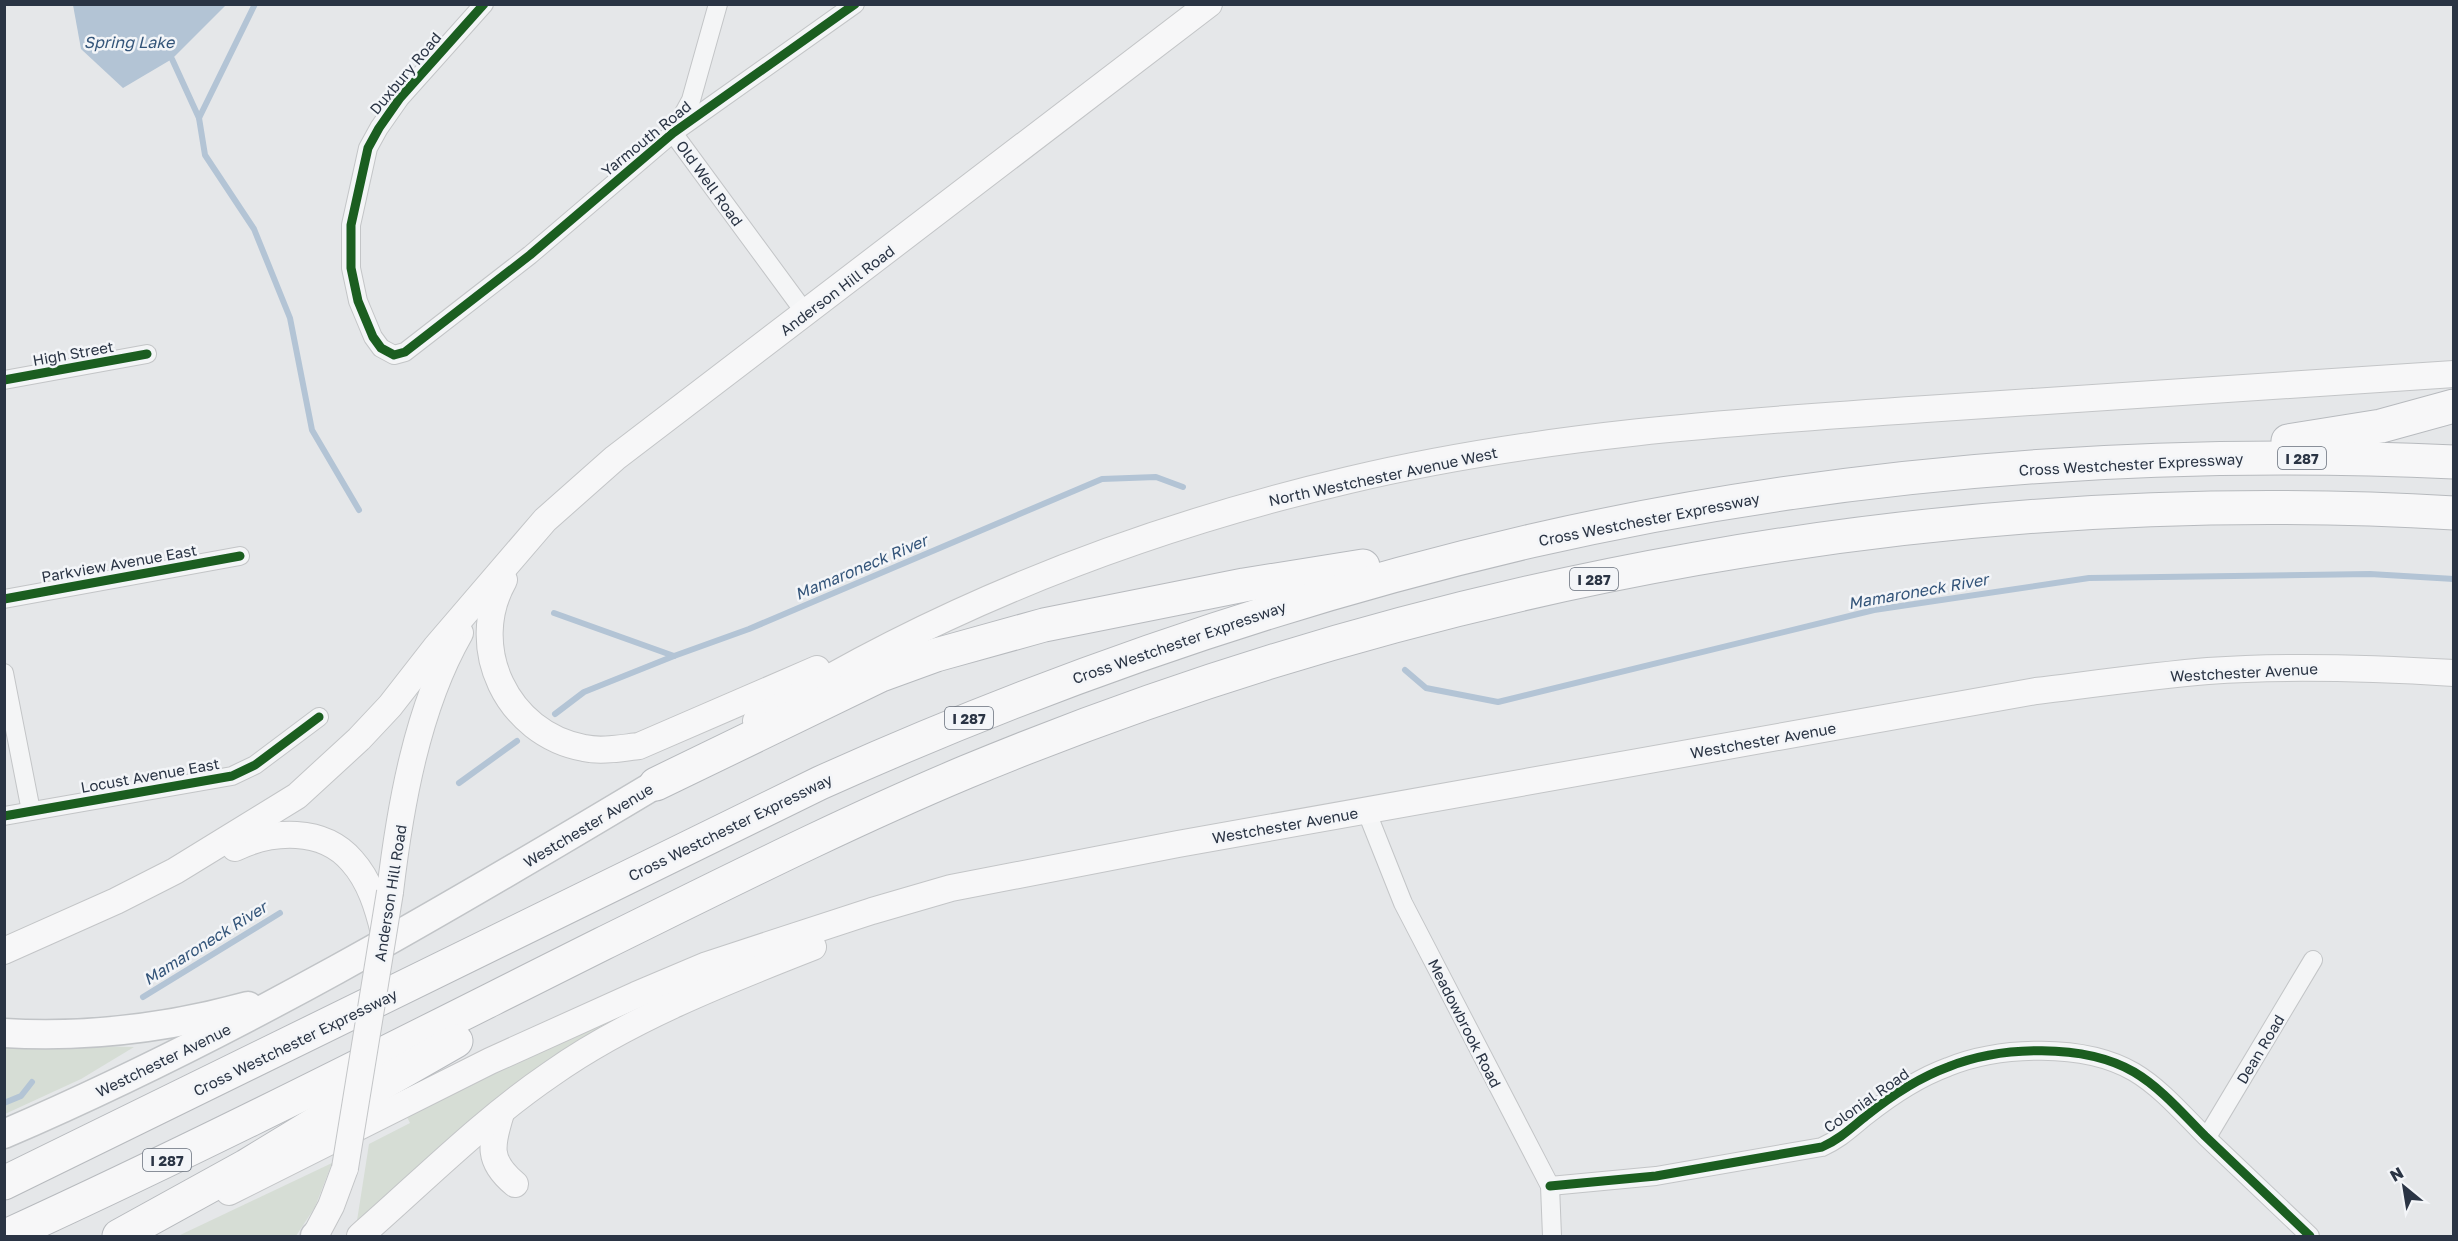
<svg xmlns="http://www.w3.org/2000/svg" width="2458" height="1241" font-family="'Golos Text',sans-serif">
  <rect width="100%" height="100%" fill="#e5e7e9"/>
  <!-- green -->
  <g fill="#d6ddd5">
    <polygon points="628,1013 630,1018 356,1227 369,1144 410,1123 407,1117 520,1060"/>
    <polygon points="5,1044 134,1047 81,1079 5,1114"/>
    <polygon points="332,1163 315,1207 296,1236 178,1236"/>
  </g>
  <!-- water -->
  <polygon fill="#b3c4d5" points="73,5 73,4 226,5 172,59 123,88 81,49"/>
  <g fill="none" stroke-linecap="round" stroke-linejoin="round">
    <!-- stream -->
    <g stroke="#b3c4d5" stroke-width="6">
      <polyline points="255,4 199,118 205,155 254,229 290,318 312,430 359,510"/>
      <polyline points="172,59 199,118"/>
      <polyline points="554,613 674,656"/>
      <polyline points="1405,670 1426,688 1498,702 1874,610 2089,578 2370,574 2454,579"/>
      <polyline points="555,714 584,692 674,656 749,629 1102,479 1156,477 1183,487"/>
      <polyline points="459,783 517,741"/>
      <polyline points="143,997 280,913"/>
      <polyline points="4,1103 21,1096 32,1082"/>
    </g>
    <!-- minor casing -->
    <g stroke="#c3c5c7" stroke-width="20">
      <g id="minor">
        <polyline points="484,4 400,98 379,128 368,148 351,225 351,268 358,301 373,337 381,348 394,355 405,352 530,255 673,133 855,4"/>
        <polyline points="718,4 691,100 673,133 806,314"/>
        <polyline points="4,380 147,354"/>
        <polyline points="4,599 240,556"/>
        <polyline points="4,673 31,811"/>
        <polyline points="1366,810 1403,903 1550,1186 1552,1236"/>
        <polyline points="4,816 232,776 255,765 319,717"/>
        <polyline points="2207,1137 2313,960"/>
        <path d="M1550 1186 1656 1176 1822 1147C1840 1139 1851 1128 1866 1116 1891 1096 1918 1078 1948 1067 2000 1046 2084 1043 2134 1072 2161 1088 2183 1114 2205 1136 2240 1169 2275 1203 2310 1236"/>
      </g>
    </g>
    <!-- secondary casing -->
    <g stroke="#c3c5c7" stroke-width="28">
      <g id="secondary">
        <path d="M504 580C466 647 507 734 584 748 601 752 621 748 639 746L817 669"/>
        <path d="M756 721C937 608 1141 529 1349 480 1538 435 1732 422 1926 409 2102 398 2278 386 2454 374"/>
        <path d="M235 848C272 830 323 827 352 861 370 881 378 908 384 933"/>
        <path d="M390 892C400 807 417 708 460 633"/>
        <polyline points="4,951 116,901 175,871 297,796 359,739 390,706 436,647 545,520 615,458 1209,4"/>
        <path d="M501 1113C491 1145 487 1161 515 1184"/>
        <path d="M229 1192 490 1061 636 995 707 965 872 911 951 888 1178 844 2036 691C2093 684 2150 676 2208 671 2289 665 2372 668 2454 673"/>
        <polyline points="315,1236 331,1206 345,1168"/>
        <path d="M360 1236C422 1182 482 1121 551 1074 627 1020 726 981 813 947"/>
      </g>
    </g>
    <!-- primary casing -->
    <g stroke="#c1c4c7" stroke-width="31">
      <g id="primary">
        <path d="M4 1033C87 1038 168 1028 248 1006"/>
        <path d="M4 1134C232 1036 444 911 656 784"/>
        <polyline points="315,1236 316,1236"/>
      </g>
    </g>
    <!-- motorway casing -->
    <g stroke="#b7babe" stroke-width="35">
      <g id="motorway">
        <polyline points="2288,441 2381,426 2454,406"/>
        <polyline points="656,784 881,675 936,655 1044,625 1244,585 1363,566"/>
        <path d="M4 1183 820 783C1049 680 1286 598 1531 541 1832 472 2145 448 2454 462"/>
        <path d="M6 1236C207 1144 404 1043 602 944 722 885 842 824 966 772 1431 579 1951 483 2454 513"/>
        <polyline points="119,1236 246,1166 379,1085 456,1041"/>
      </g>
    </g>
    <!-- minor -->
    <use href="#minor" stroke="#f4f5f6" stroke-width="18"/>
    <!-- secondary -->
    <use href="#secondary" stroke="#f7f7f8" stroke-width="26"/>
    <!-- primary -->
    <use href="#primary" stroke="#f7f7f8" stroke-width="28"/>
    <!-- motorway -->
    <use href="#motorway" stroke="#f7f7f8" stroke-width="33"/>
    <!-- secondary-bridge casing -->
    <g stroke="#c3c5c7" stroke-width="28" stroke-linecap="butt">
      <polyline id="secondary-bridge" points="345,1168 390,892"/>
    </g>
    <!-- secondary-bridge -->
    <use href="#secondary-bridge" stroke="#f7f7f8" stroke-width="26"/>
    <!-- cycleway casing -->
    <g stroke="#f3f5f8" stroke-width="13">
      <g id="cycleway">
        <polyline points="484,4 400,98 379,128 368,148 351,225 351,268 358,301 373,337 381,348 394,355 405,352 530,255 673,133 855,4"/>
        <polyline points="4,380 147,354"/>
        <polyline points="4,599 240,556"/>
        <polyline points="4,816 232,776 255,765 319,717"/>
        <path d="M1550 1186 1656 1176 1822 1147C1840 1139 1851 1128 1866 1116 1891 1096 1918 1078 1948 1067 2000 1046 2084 1043 2134 1072 2161 1088 2183 1114 2205 1136 2240 1169 2275 1203 2310 1236"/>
      </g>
    </g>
    <!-- cycleway -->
    <use href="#cycleway" stroke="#1b5e20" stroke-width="9"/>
  </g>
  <g text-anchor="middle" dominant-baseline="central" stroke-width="5" stroke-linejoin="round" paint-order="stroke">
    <!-- shield labels -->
    <g fill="#f3f5f8" stroke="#666e7a" stroke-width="1.5">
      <rect x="2278" y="447" width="48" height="22" rx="4.5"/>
      <rect x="1570" y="568" width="48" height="22" rx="4.5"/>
      <rect x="945" y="707" width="48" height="22" rx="4.5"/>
      <rect x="143" y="1149" width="48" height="22" rx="4.5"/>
    </g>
    <g font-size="14" font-weight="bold" fill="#2a3444">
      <text x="2302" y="458">I 287</text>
      <text x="1594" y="579">I 287</text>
      <text x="969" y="718">I 287</text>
      <text x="167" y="1160">I 287</text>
    </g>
    <!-- street labels -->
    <g font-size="15" fill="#2a3444" stroke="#f3f5f8">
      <text transform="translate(405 73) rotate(-50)">Duxbury Road</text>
      <text transform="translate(646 138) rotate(-39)">Yarmouth Road</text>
      <text transform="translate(710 183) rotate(54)">Old Well Road</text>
      <text transform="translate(837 290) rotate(-37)">Anderson Hill Road</text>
      <text transform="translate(73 353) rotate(-10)">High Street</text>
      <text transform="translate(2131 464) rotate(-3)">Cross Westchester Expressway</text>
      <text transform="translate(1383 476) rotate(-12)">North Westchester Avenue West</text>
      <text transform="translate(1649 519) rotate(-11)">Cross Westchester Expressway</text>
      <text transform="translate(119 563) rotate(-10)">Parkview Avenue East</text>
      <text transform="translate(1179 642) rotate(-19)">Cross Westchester Expressway</text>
      <text transform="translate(2244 672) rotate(-3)">Westchester Avenue</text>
      <text transform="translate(1763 740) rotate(-10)">Westchester Avenue</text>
      <text transform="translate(150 775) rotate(-10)">Locust Avenue East</text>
      <text transform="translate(588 825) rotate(-31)">Westchester Avenue</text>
      <text transform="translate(1285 825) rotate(-10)">Westchester Avenue</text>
      <text transform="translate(730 827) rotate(-26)">Cross Westchester Expressway</text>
      <text transform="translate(390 893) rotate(-81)">Anderson Hill Road</text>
      <text transform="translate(1465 1023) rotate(63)">Meadowbrook Road</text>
      <text transform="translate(295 1042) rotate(-26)">Cross Westchester Expressway</text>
      <text transform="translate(2260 1049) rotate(-59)">Dean Road</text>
      <text transform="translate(163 1060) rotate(-26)">Westchester Avenue</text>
      <text transform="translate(1866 1100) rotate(-35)">Colonial Road</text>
    </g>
    <!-- water labels -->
    <g font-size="16" font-style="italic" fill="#335479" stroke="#f3f5f8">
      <text x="129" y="42">Spring Lake</text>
      <text transform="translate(861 567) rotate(-23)">Mamaroneck River</text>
      <text transform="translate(1918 591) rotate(-10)">Mamaroneck River</text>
      <text transform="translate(205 943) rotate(-32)">Mamaroneck River</text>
    </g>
  </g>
  <!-- border -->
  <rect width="2458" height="1241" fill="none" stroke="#2a3444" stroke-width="12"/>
  <!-- north arrow -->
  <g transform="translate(2404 1187) rotate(330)" stroke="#f3f5f8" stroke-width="4.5" paint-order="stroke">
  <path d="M0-4.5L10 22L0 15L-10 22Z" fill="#2a3444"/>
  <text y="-9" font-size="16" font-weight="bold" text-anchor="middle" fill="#2a3444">N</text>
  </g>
</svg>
